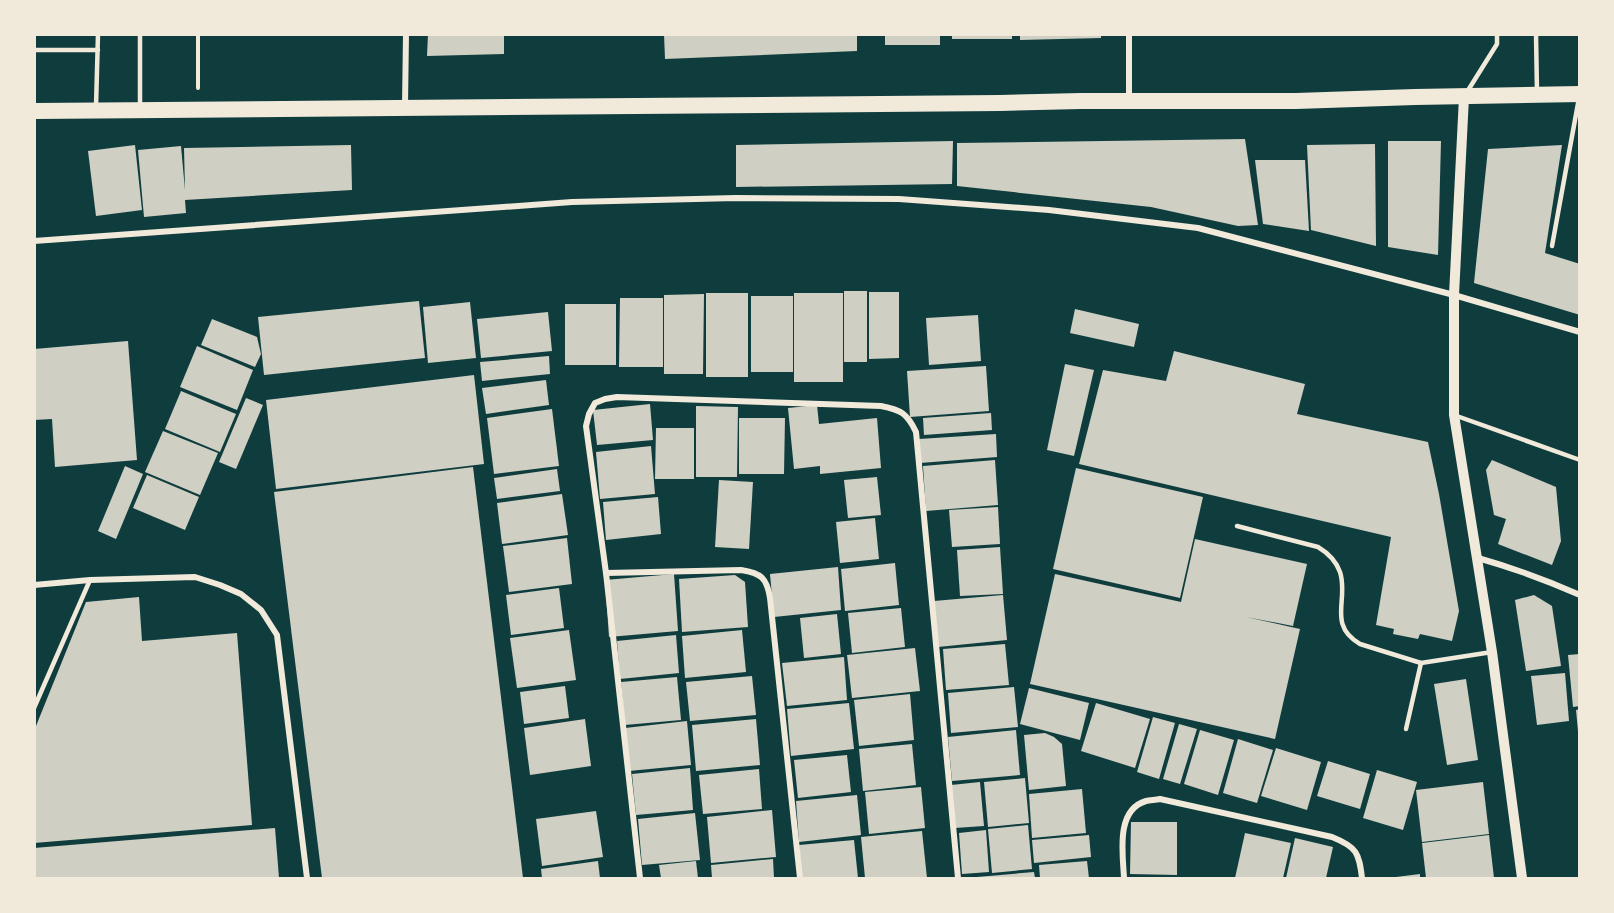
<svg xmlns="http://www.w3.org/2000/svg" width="1614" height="913" font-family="Roboto,sans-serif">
  <rect width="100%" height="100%" fill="#0f3d3e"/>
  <!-- building -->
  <g fill="#cfcfc3">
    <polygon points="428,34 504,34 504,54 427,56"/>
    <polygon points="664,34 857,34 857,51 665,59"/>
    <rect x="885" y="34" width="55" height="11"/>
    <rect x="952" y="34" width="60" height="5"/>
    <polygon points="1020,34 1101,34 1101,38 1020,40"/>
    <polygon points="1245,139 1258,225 1238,226 1151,207 957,186 957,143"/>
    <polygon points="953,141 952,184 736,187 736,145"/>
    <polygon points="1388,141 1441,141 1438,255 1388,247"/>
    <polygon points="1375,144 1376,246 1311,230 1307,145"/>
    <polygon points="135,145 142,210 96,216 88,151"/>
    <polygon points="351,145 352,190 185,200 186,213 144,217 138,150 181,146 185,190 184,148"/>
    <polygon points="1562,145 1545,253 1580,264 1580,315 1474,283 1488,149"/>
    <polygon points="1255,160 1305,160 1309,231 1263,224"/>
    <rect x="844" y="291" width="23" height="71"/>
    <polygon points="869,292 899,292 899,358 869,359"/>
    <rect x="706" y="293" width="42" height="84"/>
    <rect x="794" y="293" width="49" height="89"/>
    <polygon points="704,294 703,374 664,374 664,295"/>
    <rect x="751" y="296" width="42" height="76"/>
    <polygon points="620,298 663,298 663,367 619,367"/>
    <polygon points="419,301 425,358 264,375 258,317"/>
    <polygon points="470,302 476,358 428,363 423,307"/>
    <rect x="565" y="304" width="51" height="61"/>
    <polygon points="1075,309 1139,324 1134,347 1070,333"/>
    <polygon points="548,312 552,351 481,358 477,319"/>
    <polygon points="978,315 981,361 929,365 926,318"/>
    <polygon points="212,319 257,337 261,354 255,367 201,345"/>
    <polygon points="128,341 137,460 55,467 52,419 34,420 34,349"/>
    <polygon points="197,346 253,370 237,410 180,387"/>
    <polygon points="1174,351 1305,384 1297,414 1428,442 1439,494 1459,611 1452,641 1420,634 1418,639 1393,634 1394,629 1376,625 1391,537 1079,464 1103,370 1166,381"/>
    <polygon points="549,356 550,374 482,381 480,362"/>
    <polygon points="1065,364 1094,370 1074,456 1047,450"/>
    <polygon points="986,366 989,411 910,417 907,371"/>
    <polygon points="474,375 484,464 276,489 266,400"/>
    <polygon points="546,380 549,405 486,414 482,388"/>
    <polygon points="181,391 236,414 220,452 165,429"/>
    <polygon points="246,398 263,405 236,469 219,462"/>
    <polygon points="650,404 653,440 597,445 593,410"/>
    <polygon points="817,405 819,424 877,418 881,468 820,474 820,466 794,469 788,408"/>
    <polygon points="696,406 738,407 737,477 696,477"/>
    <polygon points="552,409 559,466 494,474 487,418"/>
    <polygon points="991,413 992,430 924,435 923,418"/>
    <polygon points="739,418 785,418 784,474 739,474"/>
    <polygon points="656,428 694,428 694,479 655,479"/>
    <polygon points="163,431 218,453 200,495 145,472"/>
    <polygon points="996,434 997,457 920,463 919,439"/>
    <polygon points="651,446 655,494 600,499 596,452"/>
    <polygon points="995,460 998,505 926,511 923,466"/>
    <polygon points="1492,460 1556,487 1561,541 1552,565 1498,544 1506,519 1494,515 1486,470"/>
    <polygon points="125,466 143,474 116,539 98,531"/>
    <polygon points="473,467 523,878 322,878 274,492"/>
    <polygon points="1076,468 1203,497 1180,598 1053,569"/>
    <polygon points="557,469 560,491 497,499 494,478"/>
    <polygon points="147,475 199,497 185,530 133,508"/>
    <polygon points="877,477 881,515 848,518 844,480"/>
    <polygon points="719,480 753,482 749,549 715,547"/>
    <polygon points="562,494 568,535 502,544 497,503"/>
    <polygon points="658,497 661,534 606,540 603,502"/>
    <polygon points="998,507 1000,544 952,547 949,510"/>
    <polygon points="875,518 879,559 840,563 836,522"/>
    <polygon points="567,538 572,584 509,592 503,546"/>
    <polygon points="1195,539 1307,564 1293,626 1246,617 1300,629 1275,739 1030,684 1055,574 1181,602"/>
    <polygon points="1000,547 1003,594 960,596 957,550"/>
    <polygon points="895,563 899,605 845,611 841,569"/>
    <polygon points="838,567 841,610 774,617 770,574"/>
    <polygon points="674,574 678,631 609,637 605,580"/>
    <polygon points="735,575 745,582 748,627 682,632 679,579"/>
    <polygon points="559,588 564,628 511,635 506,595"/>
    <polygon points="1003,595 1007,640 938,647 934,601"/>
    <polygon points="1534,595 1552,606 1561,666 1526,671 1515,600"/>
    <polygon points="139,597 142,641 237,633 252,825 34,843 34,731 86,602"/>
    <polygon points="901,608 905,647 852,653 848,613"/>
    <polygon points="837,614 841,654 804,658 800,618"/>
    <polygon points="569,630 576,680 517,688 510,638"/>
    <polygon points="742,630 746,672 685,678 682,636"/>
    <polygon points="676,635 679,673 620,679 617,641"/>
    <polygon points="1005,644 1009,685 946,690 943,649"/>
    <polygon points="915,648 920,691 852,698 847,655"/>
    <polygon points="1580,654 1580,706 1573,707 1568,655"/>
    <polygon points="844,657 847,700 787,706 782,663"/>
    <polygon points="1565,673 1569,721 1537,725 1531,676"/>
    <polygon points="752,676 756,715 690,721 686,682"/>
    <polygon points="677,677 681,720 625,725 621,682"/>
    <polygon points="1466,679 1478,760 1447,765 1434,684"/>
    <polygon points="565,686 569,718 524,724 520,692"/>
    <polygon points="1014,687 1018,727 951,733 948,693"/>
    <polygon points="1029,688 1089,703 1080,740 1020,724"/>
    <polygon points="910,694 914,740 859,746 854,700"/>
    <polygon points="849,703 854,749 791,756 787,709"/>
    <polygon points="1096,703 1150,719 1135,768 1081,751"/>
    <polygon points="1580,709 1580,730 1578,731 1576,710"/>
    <polygon points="1153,717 1175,723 1159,779 1137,772"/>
    <polygon points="585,719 591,766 530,775 524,728"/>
    <polygon points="756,719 760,765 696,771 692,725"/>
    <polygon points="687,721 691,765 629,771 625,728"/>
    <polygon points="1179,724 1197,729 1180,784 1163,779"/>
    <polygon points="1016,730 1020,775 952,781 948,737"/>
    <polygon points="1200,730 1234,740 1218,795 1184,784"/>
    <polygon points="1045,733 1054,737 1062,744 1066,786 1029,790 1024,735"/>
    <polygon points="1238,739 1273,750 1257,803 1223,793"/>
    <polygon points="912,744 916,785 863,791 859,749"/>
    <polygon points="1276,748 1321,762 1307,810 1261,796"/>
    <polygon points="847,755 851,792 798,798 794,760"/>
    <polygon points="1328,761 1370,774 1360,809 1317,796"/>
    <polygon points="690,768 693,810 636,815 632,774"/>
    <polygon points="759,769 762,809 703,814 699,775"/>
    <polygon points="1377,770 1417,782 1403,830 1363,818"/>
    <polygon points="1025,778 1029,823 988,827 984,782"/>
    <polygon points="980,782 984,826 955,828 951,785"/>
    <polygon points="1483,782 1489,834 1422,842 1416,790"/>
    <polygon points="921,787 925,828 869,834 865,792"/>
    <polygon points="1082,789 1086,833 1032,838 1029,794"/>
    <polygon points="857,795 861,835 799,842 796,801"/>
    <polygon points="772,810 776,857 711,863 707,817"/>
    <polygon points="596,811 603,857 542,866 536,819"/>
    <polygon points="695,813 700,860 642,865 638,819"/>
    <polygon points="1131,822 1177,822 1177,875 1130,874"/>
    <polygon points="1028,825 1032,869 992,873 988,829"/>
    <polygon points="275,828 279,878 34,878 34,848"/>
    <polygon points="986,830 989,872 962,874 959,833"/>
    <polygon points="922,831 927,878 865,878 861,837"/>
    <polygon points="1245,833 1291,843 1283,878 1235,878"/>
    <polygon points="1089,835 1091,857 1034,863 1032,840"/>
    <polygon points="1489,835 1494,878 1426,878 1422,843"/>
    <polygon points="1295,838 1333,847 1326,878 1286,878"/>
    <polygon points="854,840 858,878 802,878 799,845"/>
    <polygon points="773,859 774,878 712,878 711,865"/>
    <polygon points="598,861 600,878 542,878 541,869"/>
    <polygon points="696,861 698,878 661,878 659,865"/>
    <polygon points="1087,861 1089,878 1040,878 1039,865"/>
    <polygon points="1034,872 1035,878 977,878 977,877"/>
    <polygon points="1420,874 1420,878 1396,878 1396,877"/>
  </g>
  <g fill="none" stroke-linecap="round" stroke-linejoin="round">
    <!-- path -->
    <polyline stroke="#f1e9da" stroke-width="4" points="198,34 198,88"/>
    <!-- service -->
    <g stroke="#f1e9da" stroke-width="4.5">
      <polyline points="1536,34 1537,93"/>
      <polyline points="34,50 98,50"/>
      <polyline points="1467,92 1497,44 1497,34"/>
      <polyline points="96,107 98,34"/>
      <polyline points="140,107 140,34"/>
      <polyline points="1552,246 1579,98"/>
      <polyline points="1454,415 1580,460"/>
      <path d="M1237 526 1318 547C1328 553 1336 561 1340 572 1349 599 1327 625 1360 644L1421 663 1492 652"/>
      <polyline points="34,708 90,580"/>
      <polyline points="1406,729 1421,663"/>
    </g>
    <!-- minor -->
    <g stroke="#f1e9da" stroke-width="6">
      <polyline points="1129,34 1129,98"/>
      <polyline points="405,106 406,34"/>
      <polyline points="34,241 572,202 736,198 899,199 1049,210 1198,228 1454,295 1580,332"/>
      <path d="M1478 558C1513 568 1546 580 1580 595"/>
      <path d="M606 573 741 570C761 573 767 578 770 598L800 878"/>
      <polyline points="34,585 90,580 195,577 220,585 241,594 261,610 277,635 307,878"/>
      <path d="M640 878 606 573 586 426 589 414 595 403 605 399 617 397 881 406C901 410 907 413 916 432L958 878"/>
      <path d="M1124 878C1123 855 1115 810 1146 801 1150 800 1156 800 1160 799L1332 837C1357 847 1359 853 1362 878"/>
    </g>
    <!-- tertiary -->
    <polyline stroke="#f1e9da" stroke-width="10" points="1464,97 1454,295 1454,415 1492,652 1522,878"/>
    <!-- trunk -->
    <polyline stroke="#f1e9da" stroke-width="16" points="34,111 1000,103 1081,101 1296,101 1415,97 1580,94"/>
  </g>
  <!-- border -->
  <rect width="1614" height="913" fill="none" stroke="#f1e9da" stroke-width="72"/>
</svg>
